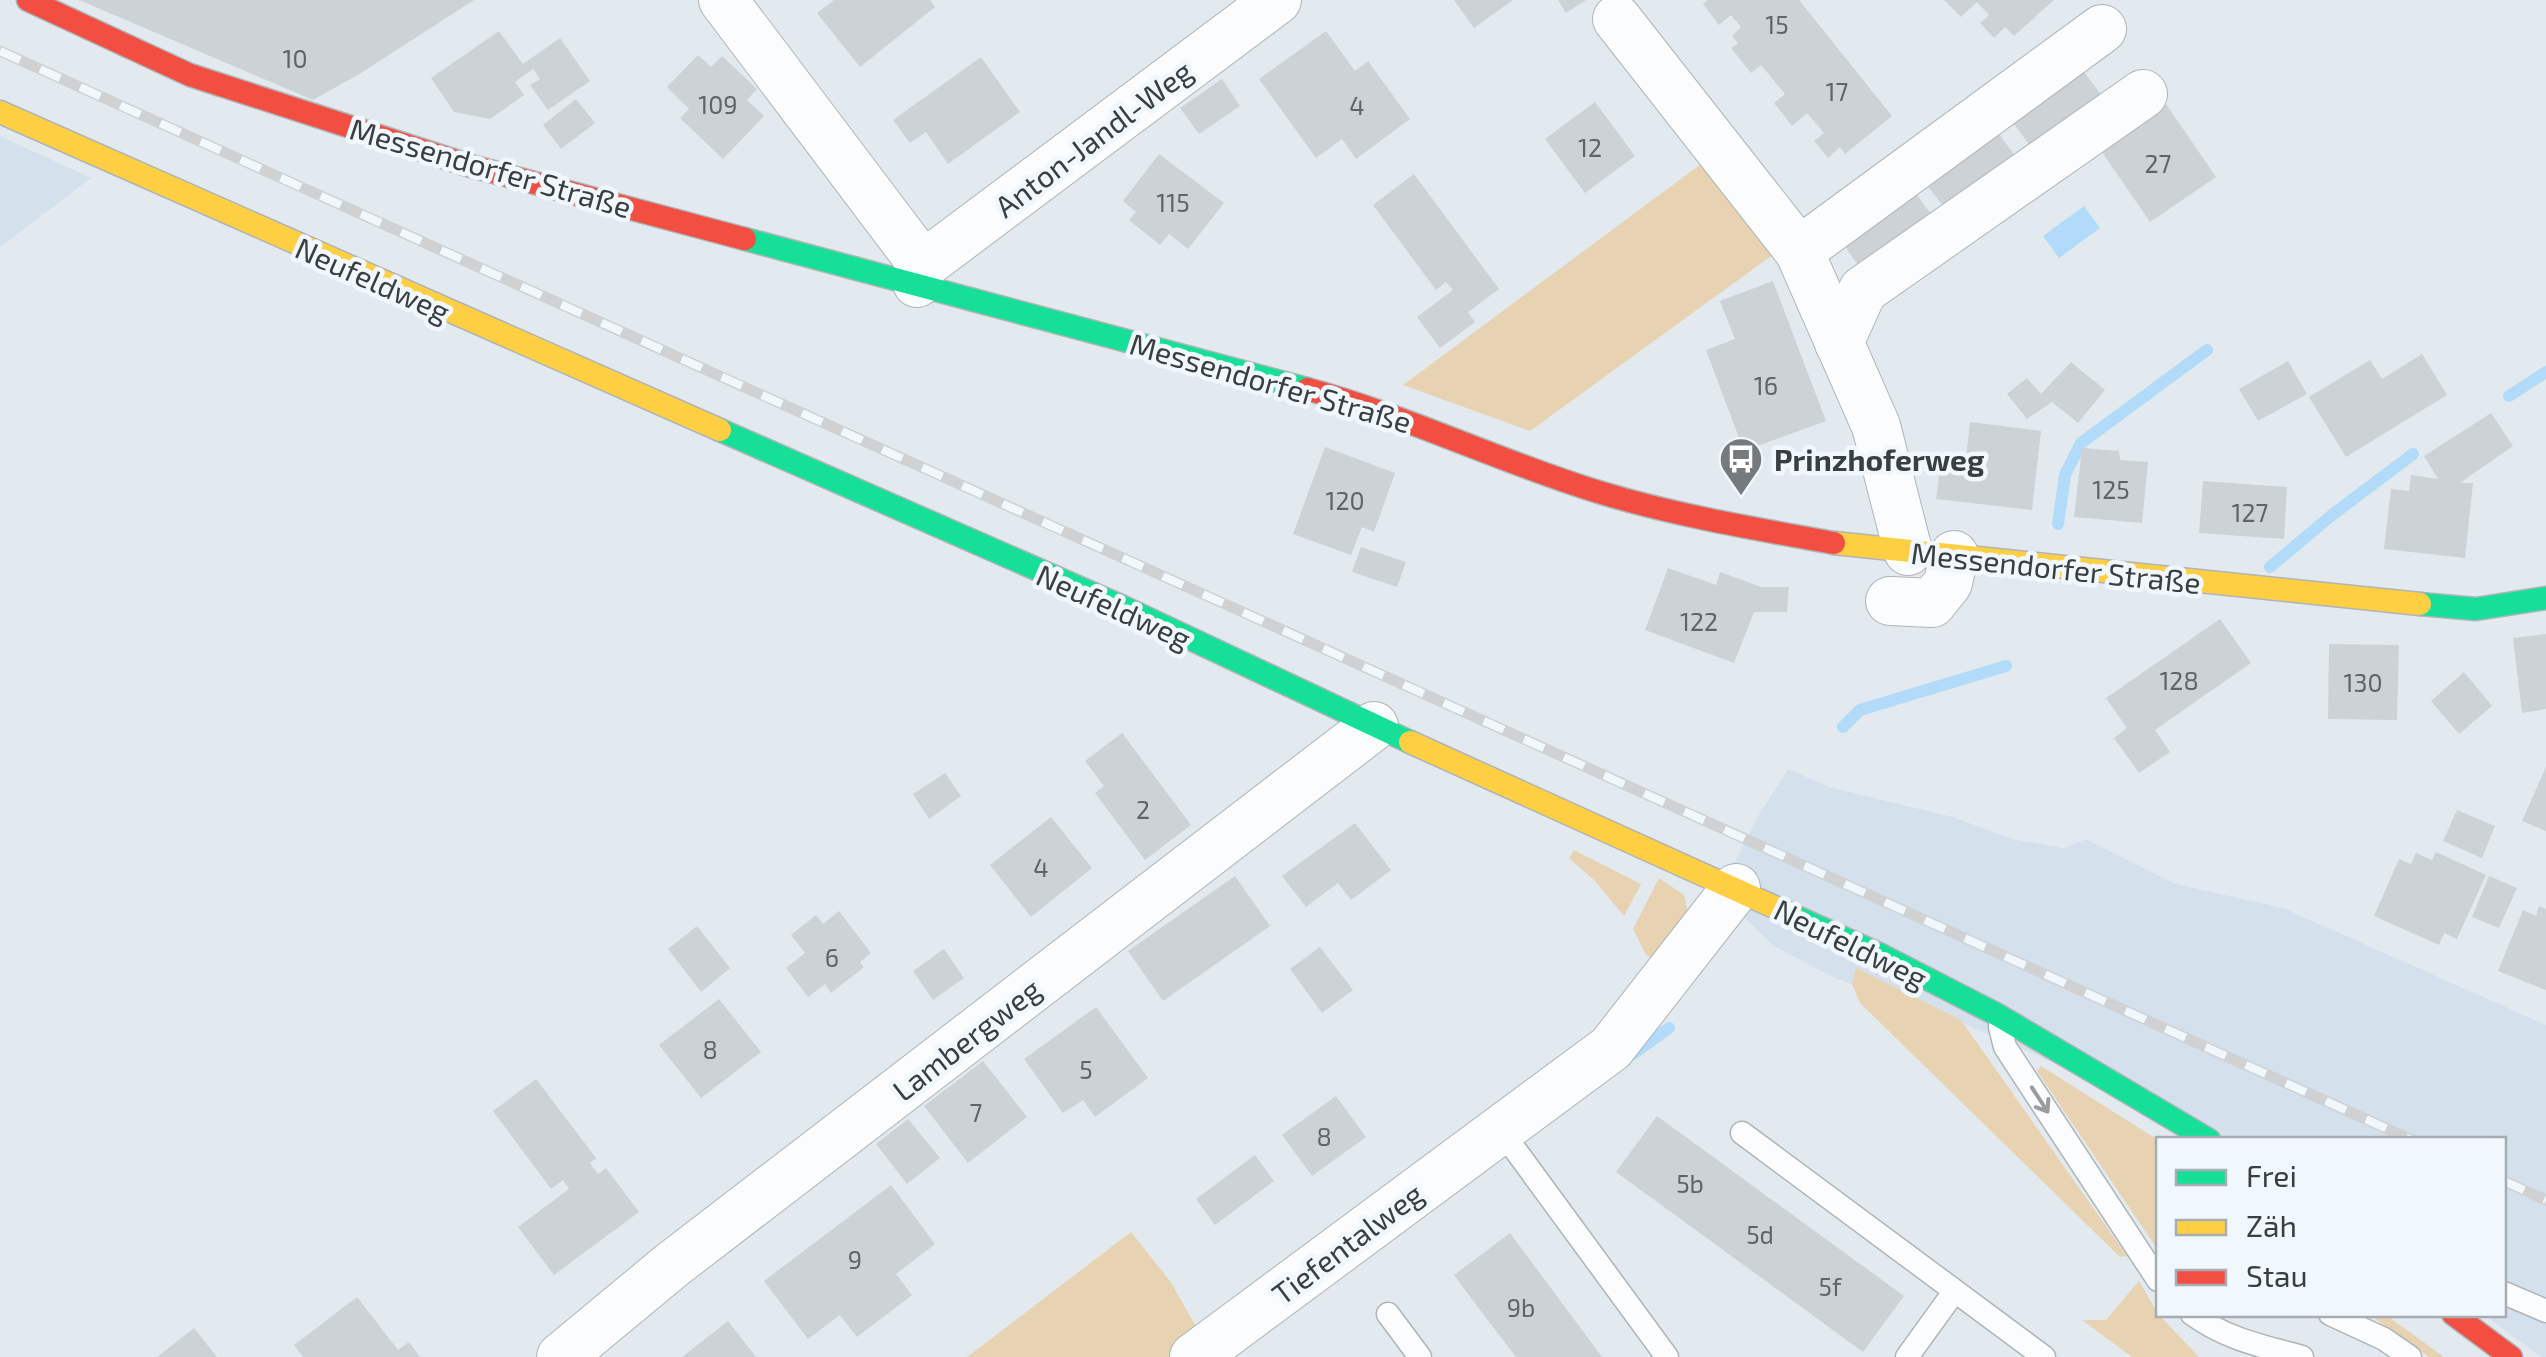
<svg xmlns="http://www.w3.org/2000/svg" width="2546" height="1357" font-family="'Exo 2',sans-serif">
  <rect width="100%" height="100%" fill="#e3eaef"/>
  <!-- built -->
  <g fill="#d4e1ec">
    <polygon points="0,136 91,178 0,247"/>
    <polygon points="1788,769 1832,788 1953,817 2012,839 2064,848 2086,839 2176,884 2283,908 2546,1025 2546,1357 2541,1357 2484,1315 2504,1314 2504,1140 2227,1139 1965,1024 1835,978 1775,947 1745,918 1732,867 1761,811"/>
  </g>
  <!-- green -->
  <g fill="#e7d2b2">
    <polygon points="1701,164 1778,251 1530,431 1403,385"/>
    <polygon points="1574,850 1641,884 1624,916 1595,881 1569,858"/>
    <polygon points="1659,878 1684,895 1688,912 1658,965 1645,953 1633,929"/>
    <polygon points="1856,968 1961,1020 2127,1256 2120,1257 1860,1003 1852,984"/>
    <polygon points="2041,1066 2158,1140 2158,1250 2037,1071"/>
    <polygon points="1131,1232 1170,1281 1202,1337 1174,1357 967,1357"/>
    <polygon points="2139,1281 2158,1314 2199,1357 2132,1357 2082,1320 2106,1320"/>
    <polygon points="2370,1315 2386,1315 2444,1357 2429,1357"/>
  </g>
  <!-- water -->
  <polygon fill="#b1dbf8" points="2084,206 2100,228 2059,258 2043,236"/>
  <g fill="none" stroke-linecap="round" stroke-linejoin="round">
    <!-- stream -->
    <g stroke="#b1dbf8" stroke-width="12">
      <polyline points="2509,396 2546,372"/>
      <polyline points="2058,524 2065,475 2081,443 2207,350"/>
      <polyline points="2270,567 2332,515 2413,454"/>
      <polyline points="1843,727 1860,710 2006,666"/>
      <polyline points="1630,1056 1669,1028"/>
    </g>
  </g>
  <!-- building -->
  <g fill="#cdd2d6">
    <polygon points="79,0 474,0 361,73 313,100"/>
    <polygon points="834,0 930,0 935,7 860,67 817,13"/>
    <polygon points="1454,0 1513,0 1474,28"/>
    <polygon points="1558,0 1586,0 1566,13"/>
    <polygon points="1708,0 1799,0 1892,116 1845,154 1840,147 1828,158 1814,141 1824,133 1807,113 1792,126 1774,103 1785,94 1761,65 1751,73 1731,48 1738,43 1732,36 1741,27 1731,15 1719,25 1703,4"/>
    <polygon points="1944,0 2054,0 2014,36 2005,27 1994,38 1980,23 1989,15 1977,2 1961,17"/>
    <polygon points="499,31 523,64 560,38 590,81 548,110 530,85 540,79 533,69 515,82 524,95 490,119 454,112 431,78"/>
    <polygon points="1326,31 1355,71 1368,61 1410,119 1356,159 1342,139 1316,158 1259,79"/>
    <polygon points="698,55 711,67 722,56 757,89 747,100 764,116 723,159 680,118 689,109 667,87"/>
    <polygon points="981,57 1020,112 948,164 926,132 910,143 893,120"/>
    <polygon points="2082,69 2102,96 2031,147 2011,120"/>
    <polygon points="1222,79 1240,106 1199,134 1180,108"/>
    <polygon points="576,99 595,123 561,149 543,125"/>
    <polygon points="1595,102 1635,156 1585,193 1545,139"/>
    <polygon points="2166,104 2216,177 2150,222 2100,149"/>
    <polygon points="1997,131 2018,160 1948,212 1926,184"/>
    <polygon points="1159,154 1224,203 1188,249 1169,234 1160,245 1129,220 1136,212 1123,201"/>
    <polygon points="1414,174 1499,289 1468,312 1475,322 1440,348 1417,317 1453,290 1446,282 1436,290 1373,205"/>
    <polygon points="1914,191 1935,220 1862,271 1842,242"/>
    <polygon points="1773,281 1826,421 1744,451 1706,350 1735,339 1720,301"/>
    <polygon points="2422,354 2447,395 2346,457 2309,397 2370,360 2382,379"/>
    <polygon points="2288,361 2307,394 2258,421 2239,389"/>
    <polygon points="2071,362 2105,390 2078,423 2052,402 2027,419 2007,394 2027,378 2041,394"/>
    <polygon points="2491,413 2513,446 2460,483 2473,483 2465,558 2384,549 2391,489 2409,491 2411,475 2438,479 2424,456"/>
    <polygon points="1970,422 2041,431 2032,510 1936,499 1942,454 1966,457"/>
    <polygon points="1325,447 1395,473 1374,532 1362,527 1351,555 1293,534"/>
    <polygon points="2082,448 2119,451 2120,460 2148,462 2142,523 2074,517"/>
    <polygon points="2203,481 2287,487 2284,539 2199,533"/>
    <polygon points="1361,547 1406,562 1397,587 1352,572"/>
    <polygon points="1668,568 1716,585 1720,572 1761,587 1789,587 1787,612 1754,612 1734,663 1645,630"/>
    <polygon points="2220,619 2251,663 2155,730 2170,752 2139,773 2114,738 2127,728 2106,698"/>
    <polygon points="2546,634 2546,709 2522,713 2513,638"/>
    <polygon points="2329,644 2399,645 2397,720 2328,719"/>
    <polygon points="2464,672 2492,706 2459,734 2431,701"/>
    <polygon points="1122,733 1191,825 1145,860 1095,793 1104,786 1085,761"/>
    <polygon points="2546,767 2546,831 2522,821"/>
    <polygon points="945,773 961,796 929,819 913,794"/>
    <polygon points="2457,810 2495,826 2482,858 2443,841"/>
    <polygon points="1051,817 1092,868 1031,917 990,865"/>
    <polygon points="1355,823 1391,870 1351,900 1338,883 1306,907 1282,876"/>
    <polygon points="2436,852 2486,875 2457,939 2444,933 2439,945 2374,916 2399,859 2411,864 2416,853 2432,860"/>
    <polygon points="1235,876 1270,926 1163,1001 1128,951"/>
    <polygon points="2489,876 2517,888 2499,928 2472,917"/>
    <polygon points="2539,906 2546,909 2546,990 2498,971 2523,910 2536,916"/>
    <polygon points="839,911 871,953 860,962 864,967 831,993 825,984 808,997 786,968 805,953 791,935 816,915 823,924"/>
    <polygon points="697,926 730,968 701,992 668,949"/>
    <polygon points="1320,947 1353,990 1322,1013 1290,969"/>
    <polygon points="944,949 964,978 933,1000 913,971"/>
    <polygon points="719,999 761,1052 701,1098 659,1045"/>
    <polygon points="1096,1007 1148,1078 1095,1117 1083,1100 1063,1113 1024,1059"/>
    <polygon points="983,1061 1027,1117 968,1163 924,1106"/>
    <polygon points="536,1079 596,1158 590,1163 598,1174 606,1168 639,1212 554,1275 518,1227 569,1189 563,1180 551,1189 493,1111"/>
    <polygon points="1336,1096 1366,1137 1312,1176 1282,1135"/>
    <polygon points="1657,1116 1904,1296 1863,1352 1616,1172"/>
    <polygon points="908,1119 940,1158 907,1184 876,1144"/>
    <polygon points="1255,1155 1274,1181 1215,1225 1196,1199"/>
    <polygon points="891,1185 935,1244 896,1274 912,1295 857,1337 840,1315 808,1339 764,1281"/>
    <polygon points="1510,1233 1588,1338 1602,1357 1516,1357 1480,1310 1454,1275"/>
    <polygon points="357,1297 398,1350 409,1342 420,1357 303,1357 294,1345"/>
    <polygon points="728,1321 756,1357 682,1357"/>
    <polygon points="194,1328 217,1357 157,1357"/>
  </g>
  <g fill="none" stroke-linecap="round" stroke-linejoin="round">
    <!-- lane casing -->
    <g stroke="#aeb4b7" stroke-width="25">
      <g id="lane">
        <polyline points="2000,1027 2005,1047 2158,1280"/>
        <polyline points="1500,1129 1667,1357"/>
        <polyline points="1742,1133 2044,1357"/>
        <polyline points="2504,1293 2546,1311"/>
        <polyline points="1388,1314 1420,1357"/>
        <path d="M2192 1314C2226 1339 2262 1346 2302 1357"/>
        <polyline points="2330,1314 2384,1339 2410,1357"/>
        <polyline points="1907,1357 1954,1292"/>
      </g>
    </g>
    <!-- street casing -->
    <g stroke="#aeb4b7" stroke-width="50">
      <g id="street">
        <polyline points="723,0 923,265"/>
        <polyline points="1617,19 1799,251 1876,426 1908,551"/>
        <polyline points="1799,251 2102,29"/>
        <polyline points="917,283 923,265 1277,0"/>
        <polyline points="1839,343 1863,290 2143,94"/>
        <polyline points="1890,601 1932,603 1948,583 1954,555"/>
        <polyline points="561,1357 672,1265 1374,726"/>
        <polyline points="1194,1357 1611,1048 1736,888"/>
      </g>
    </g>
    <!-- fast casing -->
    <g stroke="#aeb4b7" stroke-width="25">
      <g id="fast">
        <polyline points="745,239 1307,389"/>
        <polyline points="720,430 1123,607 1410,742"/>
        <polyline points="2420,604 2476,609 2546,598"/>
        <polyline points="1792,915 1883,956 1996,1014 2209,1140"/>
      </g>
    </g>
    <!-- slow casing -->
    <g stroke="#aeb4b7" stroke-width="25">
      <g id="slow">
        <polyline points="0,112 720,430"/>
        <polyline points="1834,543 2420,604"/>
        <polyline points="1410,742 1792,915"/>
      </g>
    </g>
    <!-- jam casing -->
    <g stroke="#aeb4b7" stroke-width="25">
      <g id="jam">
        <polyline points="28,0 190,75 471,166 745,239"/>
        <path d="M1307 389C1408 416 1502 463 1602 493 1678 516 1757 529 1834 543"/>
        <polyline points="2453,1314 2511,1357"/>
      </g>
    </g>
    <!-- lane -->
    <use href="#lane" stroke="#fbfcfd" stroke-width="22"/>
    <!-- street -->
    <use href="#street" stroke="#fbfcfd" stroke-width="48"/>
    <!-- fast -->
    <use href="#fast" stroke="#16e098" stroke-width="22"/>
    <!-- slow -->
    <use href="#slow" stroke="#ffcf43" stroke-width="22"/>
    <!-- jam -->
    <use href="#jam" stroke="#f24e42" stroke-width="22"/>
    <!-- rail casing -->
    <g stroke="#cfd1d3" stroke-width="11">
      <g id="rail">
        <polyline points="0,51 2412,1140"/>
        <polyline points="2504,1181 2546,1200"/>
      </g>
    </g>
    <!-- rail -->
    <use href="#rail" stroke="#f0f7fd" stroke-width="8" stroke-dasharray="22" stroke-linecap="butt"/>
  </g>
  <!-- one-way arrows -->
  <defs><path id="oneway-shaft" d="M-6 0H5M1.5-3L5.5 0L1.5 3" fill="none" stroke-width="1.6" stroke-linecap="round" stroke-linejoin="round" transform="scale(2.5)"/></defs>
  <use stroke="#9a9d9f" href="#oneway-shaft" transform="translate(2040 1100) rotate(57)"/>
  <!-- icons -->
  <defs>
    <g id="bus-pin" transform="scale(2.25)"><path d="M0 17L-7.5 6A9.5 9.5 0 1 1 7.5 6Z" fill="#747a7e" stroke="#f0f7fd"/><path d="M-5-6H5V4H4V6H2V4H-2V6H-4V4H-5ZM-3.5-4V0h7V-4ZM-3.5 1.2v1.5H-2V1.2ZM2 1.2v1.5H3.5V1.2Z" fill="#fff"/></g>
  </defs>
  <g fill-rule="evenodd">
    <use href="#bus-pin" x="1741" y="459"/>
  </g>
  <g text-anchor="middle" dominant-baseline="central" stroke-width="9" stroke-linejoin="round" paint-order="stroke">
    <!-- number labels -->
    <g font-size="25" fill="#5f6467">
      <text x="1777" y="24">15</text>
      <text x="295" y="58">10</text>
      <text x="1837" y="91">17</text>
      <text x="718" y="104">109</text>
      <text x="1357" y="105">4</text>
      <text x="1590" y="147">12</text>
      <text x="2158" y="163">27</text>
      <text x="1173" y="202">115</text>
      <text x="1766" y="385">16</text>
      <text x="2111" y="489">125</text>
      <text x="1345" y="500">120</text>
      <text x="2250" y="512">127</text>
      <text x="1699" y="621">122</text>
      <text x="2179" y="680">128</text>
      <text x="2363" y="682">130</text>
      <text x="1143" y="809">2</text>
      <text x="1041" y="867">4</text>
      <text x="832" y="957">6</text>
      <text x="710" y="1049">8</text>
      <text x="1086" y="1069">5</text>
      <text x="976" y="1112">7</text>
      <text x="1324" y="1136">8</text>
      <text x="1690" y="1183">5b</text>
      <text x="1760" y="1234">5d</text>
      <text x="855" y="1259">9</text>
      <text x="1830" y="1286">5f</text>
      <text x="1521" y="1307">9b</text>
    </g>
    <!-- street labels -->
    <g font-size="30" fill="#393e41" stroke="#f0f7fd">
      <text transform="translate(1093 138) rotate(-37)">Anton-Jandl-Weg</text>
      <text transform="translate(491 167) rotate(16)">Messendorfer Straße</text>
      <text transform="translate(373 279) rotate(24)">Neufeldweg</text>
      <text transform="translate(1271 382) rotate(16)">Messendorfer Straße</text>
      <text transform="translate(2056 567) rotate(6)">Messendorfer Straße</text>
      <text transform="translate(1114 606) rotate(24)">Neufeldweg</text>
      <text transform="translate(1851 943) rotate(26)">Neufeldweg</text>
      <text transform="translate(966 1039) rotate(-38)">Lambergweg</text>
      <text transform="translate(1347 1243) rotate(-37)">Tiefentalweg</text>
    </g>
    <!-- poi labels -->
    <g font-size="30" font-weight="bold" fill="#393e41" stroke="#f0f7fd" text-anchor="start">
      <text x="1774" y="459">Prinzhoferweg</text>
    </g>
  </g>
  <!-- legend -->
  <rect x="2156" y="1137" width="350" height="180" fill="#f0f7fd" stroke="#a7adb2" stroke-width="2.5"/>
  <rect x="2176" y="1170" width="50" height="15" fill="#16e098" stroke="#a7adb2" stroke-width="2.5"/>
  <text x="2246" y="1187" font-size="30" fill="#393e41">Frei</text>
  <rect x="2176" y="1220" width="50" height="15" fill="#ffcf43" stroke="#a7adb2" stroke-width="2.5"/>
  <text x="2246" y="1237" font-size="30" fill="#393e41">Zäh</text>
  <rect x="2176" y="1270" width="50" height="15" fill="#f24e42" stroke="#a7adb2" stroke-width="2.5"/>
  <text x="2246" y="1287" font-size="30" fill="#393e41">Stau</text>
</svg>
